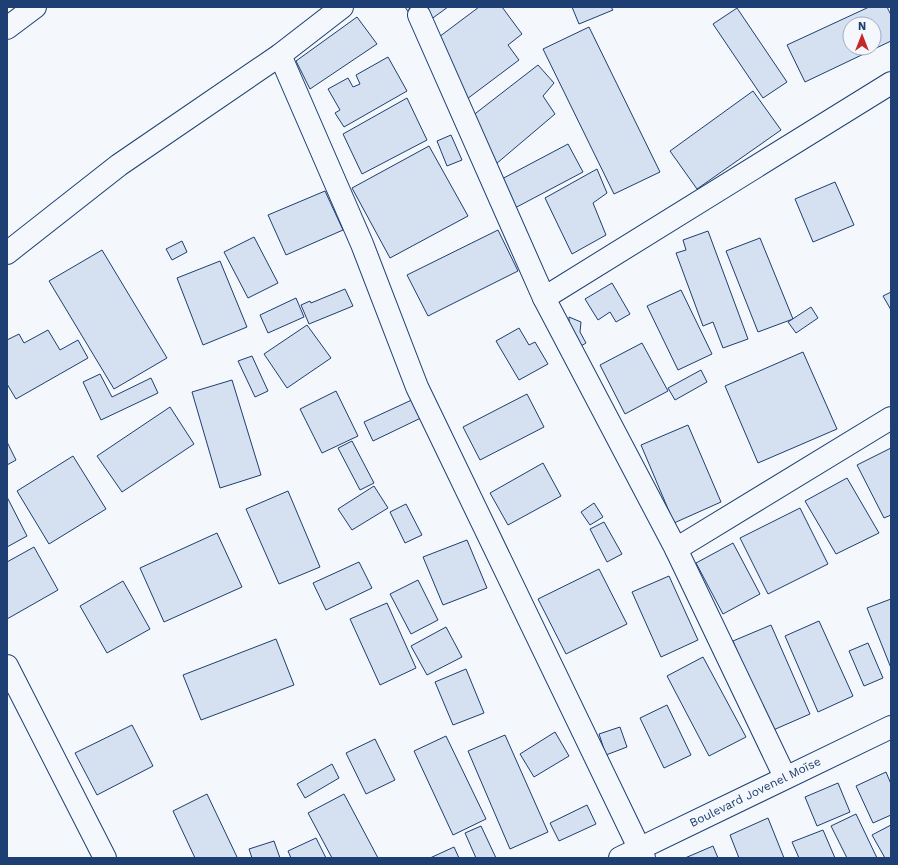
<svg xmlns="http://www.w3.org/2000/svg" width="898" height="865" font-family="'Work Sans',sans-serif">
  <rect width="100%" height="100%" fill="#f4f7fb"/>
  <!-- building -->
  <g fill="#d5e0f0" stroke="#1d3f73" fill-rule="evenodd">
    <polygon points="405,7 448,7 419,28"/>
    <polygon points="479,7 502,7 522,34 508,45 519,60 467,99 427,46"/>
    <polygon points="572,7 611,7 613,10 579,24"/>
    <path d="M869 7H887L891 15V41L805 82 787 45ZM850 24H874V48H850Z"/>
    <polygon points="737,8 787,82 763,98 713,24"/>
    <polygon points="357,17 377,44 310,89 296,61"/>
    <polygon points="589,27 660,172 614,194 543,49"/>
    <polygon points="388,57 407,91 344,127 335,113 340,110 328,89 348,78 353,87 360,84 356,75"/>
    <polygon points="538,65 554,83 543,96 555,114 496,164 467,120"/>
    <polygon points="753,91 781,130 697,189 670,151"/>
    <polygon points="407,98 427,140 362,174 343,134"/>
    <polygon points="451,135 462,160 447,166 437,141"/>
    <polygon points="568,144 583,172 513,209 498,181"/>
    <polygon points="429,146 468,216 390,258 352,188"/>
    <polygon points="597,169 607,193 593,203 606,235 572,254 545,198"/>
    <polygon points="835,182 854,225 813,242 795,199"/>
    <polygon points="325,191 343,230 286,255 268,215"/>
    <polygon points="498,230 518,271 428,316 407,275"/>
    <polygon points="708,231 748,339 723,348 713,322 703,326 676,253 686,250 683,240"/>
    <polygon points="254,237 278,283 248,298 224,252"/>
    <polygon points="760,238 793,319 758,332 726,251"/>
    <polygon points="182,241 187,252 172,260 166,249"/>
    <polygon points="102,250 167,358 114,389 49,281"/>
    <polygon points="220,261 247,327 203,345 177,278"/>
    <polygon points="612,283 630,314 616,322 610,312 598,320 585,299"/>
    <polygon points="345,289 353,306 309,324 301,305 310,301 311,303"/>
    <polygon points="681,290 712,354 678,370 647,306"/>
    <polygon points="891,292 891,310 883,296"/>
    <polygon points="296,298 304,317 268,333 260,315"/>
    <polygon points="811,307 818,318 796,333 788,322"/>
    <polygon points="569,317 581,322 580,332 586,343 576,349 569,333"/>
    <polygon points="307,325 331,358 287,388 264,354"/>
    <polygon points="519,328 529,345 535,342 548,364 519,380 496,341"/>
    <polygon points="48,330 60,350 78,340 88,358 16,399 7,384 7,340 19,334 24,343"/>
    <polygon points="642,343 668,391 625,414 600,365"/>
    <polygon points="803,352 837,429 758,463 725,386"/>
    <polygon points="252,356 268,391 255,397 238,361"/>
    <polygon points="701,370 707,382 675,400 668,388"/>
    <polygon points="100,374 112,397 151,378 158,393 101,420 83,382"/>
    <polygon points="232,380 261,475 220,488 192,392"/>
    <polygon points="336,391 358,436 322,453 300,409"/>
    <polygon points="527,394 544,427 480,460 463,427"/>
    <polygon points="416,398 425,416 373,441 364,422"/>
    <polygon points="170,407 194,444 122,492 97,456"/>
    <polygon points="688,425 721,502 674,523 641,445"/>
    <polygon points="352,441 374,483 360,490 338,448"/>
    <polygon points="7,442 16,460 7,465"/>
    <polygon points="891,448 891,515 884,518 857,465"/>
    <polygon points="73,456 106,509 49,544 17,491"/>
    <polygon points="543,463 561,496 508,525 490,493"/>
    <polygon points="847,478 879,533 836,554 805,501"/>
    <polygon points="374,486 388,508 352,530 338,509"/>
    <polygon points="288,491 320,567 279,584 246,509"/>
    <polygon points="7,497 27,536 7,547"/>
    <polygon points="594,503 603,517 590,525 581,512"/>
    <polygon points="406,504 422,535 405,543 390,512"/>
    <polygon points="800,508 828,564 768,594 740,538"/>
    <polygon points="604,522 622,554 607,562 590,529"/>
    <polygon points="217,533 242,587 164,622 140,568"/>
    <polygon points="467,540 487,588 443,605 423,557"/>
    <polygon points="733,543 760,594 723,614 696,563"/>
    <polygon points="34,547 58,590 7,619 7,562"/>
    <polygon points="359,562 372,588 326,610 313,583"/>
    <polygon points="599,569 627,624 566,654 538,599"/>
    <polygon points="669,576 698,640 661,657 632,592"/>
    <polygon points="418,580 438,620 411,634 390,594"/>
    <polygon points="123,581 150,629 107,653 80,606"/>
    <polygon points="891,599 891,668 867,608"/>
    <polygon points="387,603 416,668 380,685 350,619"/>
    <polygon points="819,621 853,696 818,712 785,636"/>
    <polygon points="771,625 810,714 771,731 733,641"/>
    <polygon points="446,627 462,657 427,675 411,646"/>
    <polygon points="276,639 294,685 201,720 183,675"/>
    <polygon points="868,643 883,678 864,686 849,651"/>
    <polygon points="703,657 746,737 709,756 667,676"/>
    <polygon points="466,669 484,713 453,725 435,682"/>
    <polygon points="667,705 691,755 664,768 640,718"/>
    <polygon points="132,725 153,766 97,795 75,753"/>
    <polygon points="620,727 627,747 606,755 599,734"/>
    <polygon points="555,732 569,756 534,777 520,754"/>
    <polygon points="505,735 548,832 510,849 468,751"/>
    <polygon points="446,736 486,819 453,835 414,751"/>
    <polygon points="375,739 395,780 366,794 346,753"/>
    <polygon points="332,764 339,778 305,798 297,784"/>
    <polygon points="886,772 891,784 891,815 873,823 856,786"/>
    <polygon points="838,783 850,812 817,826 805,797"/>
    <polygon points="207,794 237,857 235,858 195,858 173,811"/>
    <polygon points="344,794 378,858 332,858 308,813"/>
    <polygon points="587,805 596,824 559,841 550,823"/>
    <polygon points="856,814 877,858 847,858 831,826"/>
    <polygon points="768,818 784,858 739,858 730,835"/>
    <polygon points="891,825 891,858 885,858 872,835"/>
    <polygon points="481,826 496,858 476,858 465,833"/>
    <polygon points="823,830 835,858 799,858 792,842"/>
    <polygon points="316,838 326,858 291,858 288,851"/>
    <polygon points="274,841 280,858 252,858 249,849"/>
    <polygon points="713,846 718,858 685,858"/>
    <polygon points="454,847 459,858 430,858"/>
  </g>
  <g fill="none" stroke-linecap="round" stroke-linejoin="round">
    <!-- street casing -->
    <g stroke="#1d3f73" stroke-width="24">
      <g id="street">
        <polyline points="419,15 544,298 676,549 785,777"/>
        <polyline points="7,28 35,7"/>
        <polyline points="280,55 362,244 417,387 644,858"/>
        <polyline points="7,253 119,165 280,55 342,7"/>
        <polyline points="544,298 891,83"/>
        <polyline points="676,549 891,418"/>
        <polyline points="7,666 105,858"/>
      </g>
    </g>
    <!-- primary casing -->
    <g stroke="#1d3f73" stroke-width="24">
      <polyline id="primary" points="620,858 891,727"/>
    </g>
    <!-- street -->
    <use href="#street" stroke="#f4f7fb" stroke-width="22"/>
    <!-- primary -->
    <use href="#primary" stroke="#f4f7fb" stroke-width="22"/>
  </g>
  <g text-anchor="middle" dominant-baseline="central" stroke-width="3" stroke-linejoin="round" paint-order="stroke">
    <!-- street labels -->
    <g font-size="12" fill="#1d3f73" stroke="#f4f7fb">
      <text transform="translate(755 792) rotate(-26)">Boulevard Jovenel Moïse</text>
    </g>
  </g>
  <!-- border -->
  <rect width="898" height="865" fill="none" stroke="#1d3f73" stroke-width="16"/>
  <!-- north arrow -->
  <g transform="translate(862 36)"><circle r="19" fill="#f4f7fb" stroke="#9eadc5"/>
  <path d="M0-3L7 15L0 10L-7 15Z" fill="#c62828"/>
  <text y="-6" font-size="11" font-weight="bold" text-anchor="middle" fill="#1d3f73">N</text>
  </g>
</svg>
